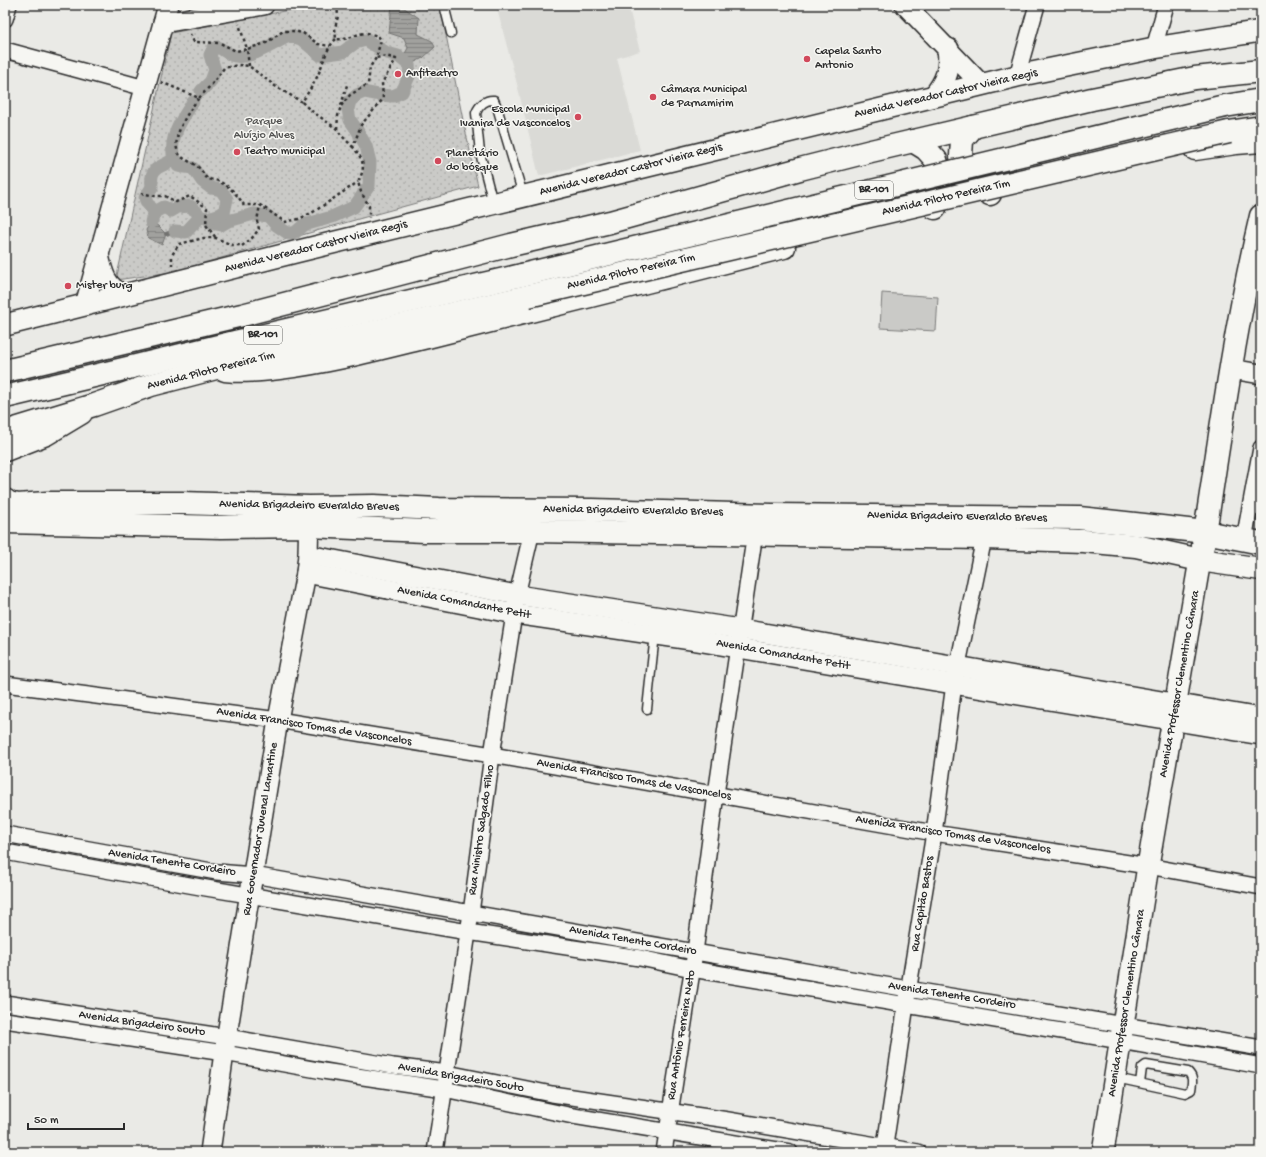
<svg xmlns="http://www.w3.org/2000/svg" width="1266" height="1157" font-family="'Gochi Hand',sans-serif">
  <defs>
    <pattern id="park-dots" width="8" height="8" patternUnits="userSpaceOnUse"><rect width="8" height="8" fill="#cacac7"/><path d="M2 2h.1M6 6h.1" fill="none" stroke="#aeaeab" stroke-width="1.8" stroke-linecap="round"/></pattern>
    <pattern id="water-rules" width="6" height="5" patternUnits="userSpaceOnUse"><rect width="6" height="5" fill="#a1a19e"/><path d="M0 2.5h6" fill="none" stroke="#838381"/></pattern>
  </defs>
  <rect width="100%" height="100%" fill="#eaeae6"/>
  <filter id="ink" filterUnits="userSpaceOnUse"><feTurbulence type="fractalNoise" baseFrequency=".025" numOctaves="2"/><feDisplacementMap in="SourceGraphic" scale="8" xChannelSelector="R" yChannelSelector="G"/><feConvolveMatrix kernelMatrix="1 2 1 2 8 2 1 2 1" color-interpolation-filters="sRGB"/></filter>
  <g filter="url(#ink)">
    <!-- built -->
    <polygon fill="#dadad6" points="496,5 628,5 640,51 617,58 640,150 539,176 517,84"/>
    <!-- green -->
    <polygon fill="#cacac7" stroke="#7a7a79" points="882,293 938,297 936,331 880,328"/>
    <!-- park -->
    <polygon fill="url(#park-dots)" stroke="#7a7a79" points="315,5 440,5 463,120 478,186 369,216 172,272 116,280 171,33"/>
    <!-- water -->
    <g fill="url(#water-rules)" stroke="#727270">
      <polygon points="392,5 400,5 419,18 418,34 432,41 435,47 423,58 409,65 402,59 408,48 404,38 389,33"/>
      <polygon points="151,222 158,226 166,234 162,245 148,238 146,230"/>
    </g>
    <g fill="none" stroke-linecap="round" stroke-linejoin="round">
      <!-- stream -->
      <polyline stroke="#727270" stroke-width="4" points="166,234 175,231"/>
      <!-- canal -->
      <g stroke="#a1a19e" stroke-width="13">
        <path d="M201 91 211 81 215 70 210 55 213 49 218 47C224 50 229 55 235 56 250 60 275 42 289 36L301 39 320 55 343 52 355 43 366 40 387 53 398 56 409 65 410 74 402 92 393 96 379 95 364 92 357 95 350 101 348 109 350 120 357 130 366 146 370 162 369 186 354 207 332 217 304 225 296 232 289 234 276 225 268 216 254 214 228 221 221 225 211 223 209 218"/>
        <path d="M155 212 147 203 145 198 152 187C149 164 162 169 175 158"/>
        <polyline points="151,222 155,212 164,207 171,211 178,207 190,206 197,212 200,217"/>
        <path d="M175 231 186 232 200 217 209 218 224 213 227 199 221 190 211 188 202 181 193 168 178 166C177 162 174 158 173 154 170 135 183 118 193 102"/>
      </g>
      <!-- service casing -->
      <g stroke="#2b2b2b" stroke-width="11">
        <g id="service">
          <polyline points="444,5 451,33"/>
          <path d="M493 203 480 153 476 113C479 105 486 99 494 100L497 107 523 195"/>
          <polyline points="1250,509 1261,512"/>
          <polyline points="647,709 655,634"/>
          <path d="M1116 1078 1185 1093 1191 1090C1192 1082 1194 1078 1188 1072L1146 1065 1142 1068 1140 1083"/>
        </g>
      </g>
      <!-- minor casing -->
      <g stroke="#2b2b2b" stroke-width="18">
        <g id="minor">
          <polyline points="5,19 9,5"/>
          <polyline points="1154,48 1166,5"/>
          <polyline points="5,50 145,88"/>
          <polyline points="1017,76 1037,5"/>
          <polyline points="1244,540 1261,448"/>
          <polyline points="5,684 278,720 492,755 934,833 1148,866 1261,887"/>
          <polyline points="5,834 217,872 253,875 908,989 1261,1048"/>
          <polyline points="5,852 206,888 468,932 640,958 692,969 906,1005 1121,1041 1261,1066"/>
          <polyline points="5,1003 227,1037 393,1066 447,1073 552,1094 728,1120 918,1152"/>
          <polyline points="5,1020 224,1053 323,1071 444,1089 573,1116 790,1152"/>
          <polyline points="435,1152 471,913 492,755 517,595 534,522"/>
          <polyline points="664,1152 695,952 716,794 756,526"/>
          <polyline points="884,1152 906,1005 934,833 954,684 984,538"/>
        </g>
      </g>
      <!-- tertiary casing -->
      <g stroke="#2b2b2b" stroke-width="22">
        <g id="tertiary">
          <polyline points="905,5 982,85"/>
          <polyline points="163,23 264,5"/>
          <path d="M99 255C103 274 106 286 124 295"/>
          <polyline points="85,305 168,5"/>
          <polyline points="1231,369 1261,374"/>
          <polyline points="308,555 517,595 740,629 1261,718"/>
          <polyline points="306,573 515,614 698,641 857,668 1261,735"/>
          <polyline points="210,1152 224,1053 278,720 306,573 308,555 309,512"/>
        </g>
      </g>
      <!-- secondary casing -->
      <g stroke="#2b2b2b" stroke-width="24">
        <g id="secondary">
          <path d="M934 96C946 82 951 68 948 49"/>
          <polyline points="5,325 295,252 1017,76 1154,48 1261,31"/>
          <polyline points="1103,1152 1148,866 1200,560"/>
        </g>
      </g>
      <!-- primary casing -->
      <g stroke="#2b2b2b" stroke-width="25">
        <g id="primary">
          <polyline points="973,127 962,140 961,156 965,173 970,183 990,194"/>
          <polyline points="913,141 926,149 936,160 943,184 935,208"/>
          <polyline points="1195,149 1236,143 1261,141"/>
          <path d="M225 370C243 372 261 370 279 368 329 362 378 349 427 337 546 308 665 277 784 247"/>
          <polyline points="5,371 242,315 511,245 610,222 800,169 871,151 1092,99 1195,78 1261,71"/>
          <polyline points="5,450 46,434 81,413"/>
          <polyline points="5,500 9,503 17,505 47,503 182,503 309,507 374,506 439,509 593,510 772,515 1079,518 1144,525 1205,532 1261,543"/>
          <polyline points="5,522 221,527 308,526 425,531 532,531 984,538 1084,541 1136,546 1200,560 1261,569"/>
          <path d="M1203 546C1220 436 1235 325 1261 216"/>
        </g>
      </g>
      <!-- trunk casing -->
      <g stroke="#2b2b2b" stroke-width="25">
        <g id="trunk">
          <polyline points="1225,106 1261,100"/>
          <polyline points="1229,132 1261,127"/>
          <polyline points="5,397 132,367 235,342 522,275"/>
          <polyline points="5,432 94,405 151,385 216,368 528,296"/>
        </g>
      </g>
      <!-- path -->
      <g stroke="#2b2b2b" stroke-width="2.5" stroke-dasharray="3 3" stroke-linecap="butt">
        <path d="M337 5 338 16 335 28 336 39C348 41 354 34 365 33 370 33 374 35 378 36L381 40 376 58 386 56 396 59 382 83 383 99 361 125 353 147C364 160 366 167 358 182L361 192 369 206V218"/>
        <polyline points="190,34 194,42 220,43 236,51 247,49 239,24"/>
        <path d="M336 39C325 49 323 66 316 79 312 87 307 94 302 102L309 109 337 129 341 135 353 147"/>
        <polyline points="249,66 247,49 266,43 283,31 293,31 303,33 318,44 330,46"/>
        <path d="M161 82 199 98C189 110 168 141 180 155 185 161 193 162 198 167 202 170 204 176 208 179 212 180 217 180 220 182 231 187 238 196 244 205H260L285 222 299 219 315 211 358 182"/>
        <polyline points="199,98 212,84 224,68 238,65 249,66 275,86 302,102"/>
        <polyline points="341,106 350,95 368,84 370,67 376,58"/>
        <polyline points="337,129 338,116 347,85"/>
        <polyline points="141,193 155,196 165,196 176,202 190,196 207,208 206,225 216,238"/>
        <polyline points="242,246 252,238 259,229 257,221 260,205"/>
        <polyline points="172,266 172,255 179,244 204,238 216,238 232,245 242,245"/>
      </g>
      <!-- service -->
      <use href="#service" stroke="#f6f6f2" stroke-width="8"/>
      <!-- minor -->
      <use href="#minor" stroke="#f6f6f2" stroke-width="15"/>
      <!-- tertiary -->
      <use href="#tertiary" stroke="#f6f6f2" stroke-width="19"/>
      <!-- secondary -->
      <use href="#secondary" stroke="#f6f6f2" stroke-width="21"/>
      <!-- primary -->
      <use href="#primary" stroke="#f6f6f2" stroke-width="22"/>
      <!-- trunk -->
      <use href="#trunk" stroke="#f6f6f2" stroke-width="22"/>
      <!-- trunk-bridge casing -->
      <g stroke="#2b2b2b" stroke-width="25" stroke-linecap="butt">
        <g id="trunk-bridge">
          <polyline points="522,275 1225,106"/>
          <polyline points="528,296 1229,132"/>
        </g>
      </g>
      <!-- trunk-bridge -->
      <use href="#trunk-bridge" stroke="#f6f6f2" stroke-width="22"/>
    </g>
  </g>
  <!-- markers -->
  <g fill="#d1495b" stroke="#f6f6f2" stroke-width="1.5">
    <circle cx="807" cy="59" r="4"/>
    <circle cx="398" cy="74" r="4"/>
    <circle cx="653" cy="97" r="4"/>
    <circle cx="578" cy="117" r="4"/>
    <circle cx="237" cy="152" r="4"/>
    <circle cx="438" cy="161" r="4"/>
    <circle cx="68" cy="286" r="4"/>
  </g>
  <g text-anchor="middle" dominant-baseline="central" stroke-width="3" stroke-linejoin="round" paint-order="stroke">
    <!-- shield labels -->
    <g fill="#f6f6f2" stroke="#686867" stroke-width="1">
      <rect x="855" y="181" width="38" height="18" rx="3"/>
      <rect x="244" y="326" width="38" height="18" rx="3"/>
    </g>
    <g font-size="11" font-weight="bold" fill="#2b2b2b">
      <text x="874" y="190">BR-101</text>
      <text x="263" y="335">BR-101</text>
    </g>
    <!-- poi labels -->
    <g font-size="12" fill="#2b2b2b" stroke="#f6f6f2" text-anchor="start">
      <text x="815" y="52">Capela Santo<tspan x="815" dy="14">Antonio</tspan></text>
      <text x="406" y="74">Anfiteatro</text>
      <text x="661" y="90">Câmara Municipal<tspan x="661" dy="14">de Parnamirim</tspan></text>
      <text x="570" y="110" text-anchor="end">Escola Municipal<tspan x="570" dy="14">Ivanira de Vasconcelos</tspan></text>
      <text x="245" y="152">Teatro municipal</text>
      <text x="446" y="154">Planetário<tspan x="446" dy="14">do bósque</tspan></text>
      <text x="76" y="286">Mister burg</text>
    </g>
    <!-- street labels -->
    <g font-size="12" fill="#2b2b2b" stroke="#f6f6f2">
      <text transform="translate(946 94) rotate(-13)">Avenida Vereador Castor Vieira Regis</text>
      <text transform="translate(631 170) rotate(-14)">Avenida Vereador Castor Vieira Regis</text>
      <text transform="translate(946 198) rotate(-13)">Avenida Piloto Pereira Tim</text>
      <text transform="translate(316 247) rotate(-14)">Avenida Vereador Castor Vieira Regis</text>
      <text transform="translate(631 272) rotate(-13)">Avenida Piloto Pereira Tim</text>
      <text transform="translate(211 371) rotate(-14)">Avenida Piloto Pereira Tim</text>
      <text transform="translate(309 506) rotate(1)">Avenida Brigadeiro Everaldo Breves</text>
      <text transform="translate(633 511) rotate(1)">Avenida Brigadeiro Everaldo Breves</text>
      <text transform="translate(957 517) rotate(1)">Avenida Brigadeiro Everaldo Breves</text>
      <text transform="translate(464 603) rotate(11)">Avenida Comandante Petit</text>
      <text transform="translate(783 655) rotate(10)">Avenida Comandante Petit</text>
      <text transform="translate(1180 684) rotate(-80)">Avenida Professor Clementino Câmara</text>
      <text transform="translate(314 727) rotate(9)">Avenida Francisco Tomas de Vasconcelos</text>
      <text transform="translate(634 780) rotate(10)">Avenida Francisco Tomas de Vasconcelos</text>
      <text transform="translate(261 829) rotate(-81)">Rua Governador Juvenal Lamartine</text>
      <text transform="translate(482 830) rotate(-82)">Rua Ministro Salgado Filho</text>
      <text transform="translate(953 835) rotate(9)">Avenida Francisco Tomas de Vasconcelos</text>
      <text transform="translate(172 863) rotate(9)">Avenida Tenente Cordeiro</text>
      <text transform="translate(923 904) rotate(-81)">Rua Capitão Bastos</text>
      <text transform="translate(633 941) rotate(10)">Avenida Tenente Cordeiro</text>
      <text transform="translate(952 996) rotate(9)">Avenida Tenente Cordeiro</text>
      <text transform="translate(1127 1003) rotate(-81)">Avenida Professor Clementino Câmara</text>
      <text transform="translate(142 1024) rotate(8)">Avenida Brigadeiro Souto</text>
      <text transform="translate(682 1035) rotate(-81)">Rua Antônio Ferreira Neto</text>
      <text transform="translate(461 1078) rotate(10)">Avenida Brigadeiro Souto</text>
    </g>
    <!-- park labels -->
    <g font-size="12" fill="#535352" stroke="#f6f6f2">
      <text x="264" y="122">Parque<tspan x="264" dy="14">Aluízio Alves</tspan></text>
    </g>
  </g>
  <!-- margin -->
  <rect width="1266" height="1157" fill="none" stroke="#f6f6f2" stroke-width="20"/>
  <rect x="10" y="10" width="1246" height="1137" fill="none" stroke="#2b2b2b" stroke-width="1.5" filter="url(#ink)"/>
  <!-- scale -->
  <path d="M28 1123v6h96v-6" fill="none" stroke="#2b2b2b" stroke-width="2"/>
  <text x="34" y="1123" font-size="12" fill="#2b2b2b" stroke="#f6f6f2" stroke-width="3" paint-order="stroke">50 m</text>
</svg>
